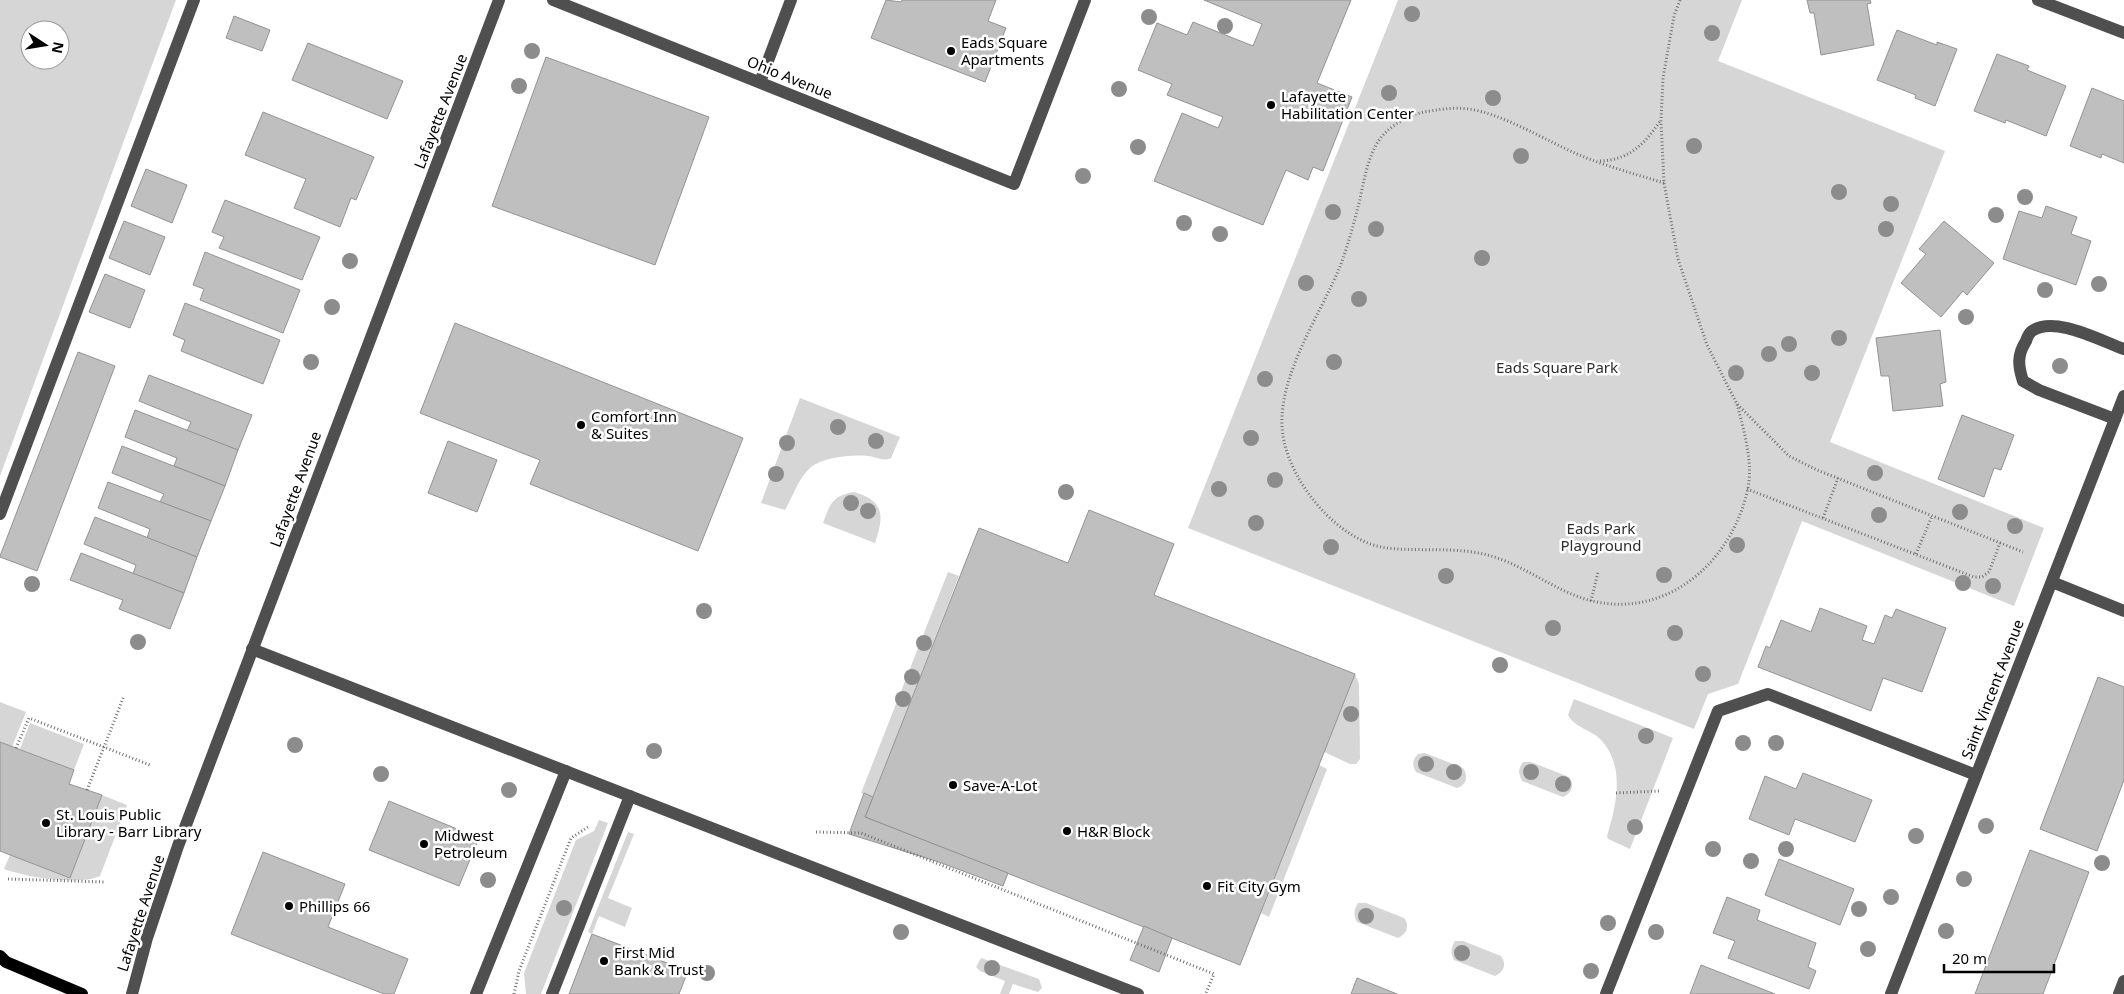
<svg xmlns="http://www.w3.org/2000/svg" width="2124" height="994" font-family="'Noto Sans',sans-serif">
  <rect width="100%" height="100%" fill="#fff"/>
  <!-- green -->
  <g fill="#d6d6d6" fill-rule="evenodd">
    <path d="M0 0H176L0 476ZM30 30H60V60H30Z"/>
    <polygon points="1398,0 1742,0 1718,61 1945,151 1830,442 2044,528 2014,606 1802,521 1738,684 1708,694 1694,729 1188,528"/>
    <path d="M800 398 900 437 891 458C883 462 877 457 868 456 853 454 824 457 811 467 799 477 793 496 785 510L761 503Z"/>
    <path d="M854 492C885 501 884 516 875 543L823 523C830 504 832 496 854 492Z"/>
    <polygon points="948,572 959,576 873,797 861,793"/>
    <polygon points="1355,674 1359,684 1360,759 1356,764 1350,764 1324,752"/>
    <path d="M1574 699 1673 738 1630 849 1608 839 1607 836C1616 806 1626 767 1601 740 1592 730 1575 728 1568 715Z"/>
    <polygon points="0,702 26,712 12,747 0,742"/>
    <polygon points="30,723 84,744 74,770 20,749"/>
    <path d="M1425 753 1463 768C1469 777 1466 785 1457 788L1416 772C1412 765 1412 760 1418 754Z"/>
    <path d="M1523 762H1531L1569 777C1575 785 1572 793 1563 797L1522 781C1518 773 1518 769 1523 762Z"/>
    <polygon points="1319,765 1327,769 1269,917 1261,913"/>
    <path d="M102 795 127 805 100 876C79 886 25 877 4 869L10 855 70 878Z"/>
    <polygon points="599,820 608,823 541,994 526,994 524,973 576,840 594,831"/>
    <polygon points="628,832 634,834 608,898 632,908 625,927 599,916 592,934 588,932"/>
    <path d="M1358 903H1366L1404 918C1410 926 1407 934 1398 938L1357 922C1353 914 1354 910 1358 903Z"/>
    <path d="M1455 941H1463L1501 956C1507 964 1504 972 1495 976L1454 960C1450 953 1451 948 1455 941Z"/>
    <polygon points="981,958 1039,979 1042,988 1038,992 1013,984 1009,994 1000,994 1005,981 980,971 976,967"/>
  </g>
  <!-- building -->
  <g fill="#bfbfbf" stroke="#939393">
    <polygon points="886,0 901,2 902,0 996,0 988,21 1006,28 985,82 871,38"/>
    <polygon points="1204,0 1351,0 1317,83 1352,97 1323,171 1313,167 1308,180 1286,170 1263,225 1154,181 1182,113 1218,128 1223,117 1167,95 1172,84 1138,70 1157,23 1187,35 1193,22 1253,46 1262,24"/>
    <polygon points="1807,0 1870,0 1871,3 1867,4 1874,45 1821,55 1814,13 1810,13"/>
    <polygon points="234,16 270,30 262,51 226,38"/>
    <polygon points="1897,30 1937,45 1937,42 1957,49 1935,106 1915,98 1916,95 1877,80"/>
    <polygon points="308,43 403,81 387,119 292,80"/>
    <polygon points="1997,54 2029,66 2027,70 2066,86 2046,136 2006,120 2005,123 1974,111"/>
    <polygon points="546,57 709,117 655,265 492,206"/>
    <polygon points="2092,88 2124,101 2124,163 2102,154 2101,158 2070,146"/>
    <polygon points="263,112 374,157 356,200 351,198 340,227 294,208 306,179 245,155"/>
    <polygon points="146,169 187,185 172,223 131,206"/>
    <polygon points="225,200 320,237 302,280 219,248 224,237 212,232"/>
    <polygon points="2046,206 2077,217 2071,234 2091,241 2076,285 2003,259 2019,211 2042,218"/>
    <polygon points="124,221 165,237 150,275 109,258"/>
    <polygon points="1944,221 1994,263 1967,295 1963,291 1941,317 1901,283 1926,254 1919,249"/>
    <polygon points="205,252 300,290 283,333 200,300 204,289 193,285"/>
    <polygon points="105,274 145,290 130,328 89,312"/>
    <polygon points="185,303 280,340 263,384 181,351 185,340 173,335"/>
    <polygon points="455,323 743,438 698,551 530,484 540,460 420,413"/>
    <polygon points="1940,330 1946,382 1940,384 1943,406 1893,411 1889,376 1881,376 1876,338"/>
    <polygon points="78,352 115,366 37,571 0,557 0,556"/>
    <polygon points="149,375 252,415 238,450 187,431 191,422 139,401"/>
    <polygon points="135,410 238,450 225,486 174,466 177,458 125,437"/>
    <polygon points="1962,415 2014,435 2001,470 1994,468 1984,497 1938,479"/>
    <polygon points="448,441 497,460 477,512 428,493"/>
    <polygon points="122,446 225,486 211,521 160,502 164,494 112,473"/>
    <polygon points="108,482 211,521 197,557 147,538 150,529 98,508"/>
    <polygon points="1089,510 1174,544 1154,595 1355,674 1240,965 865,817 979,528 1068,563"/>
    <polygon points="95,517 197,557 184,593 133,574 136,565 84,544"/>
    <polygon points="81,553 184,593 170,629 119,609 123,600 70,580"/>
    <polygon points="1820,608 1867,626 1862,640 1874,644 1885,615 1892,618 1896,609 1946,628 1922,692 1883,678 1871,711 1758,667 1766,646 1770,648 1781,620 1811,632"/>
    <polygon points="2098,677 2124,687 2124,780 2097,851 2040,829"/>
    <polygon points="0,742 74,770 69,784 102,795 70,878 0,851"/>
    <polygon points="1803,773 1872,800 1855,842 1795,819 1789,835 1749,819 1765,776 1796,789"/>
    <polygon points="864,793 873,797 865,817 1008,873 1003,886 939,862 849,834"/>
    <polygon points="389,801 479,838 459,886 369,850"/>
    <polygon points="2030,850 2089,872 2043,994 1975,994"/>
    <polygon points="263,852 345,884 328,927 408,959 394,994 384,994 231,934"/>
    <polygon points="1779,859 1854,889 1840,925 1765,895"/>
    <polygon points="1727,897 1760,910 1757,920 1816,943 1808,967 1816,971 1809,989 1728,958 1735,941 1713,933"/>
    <polygon points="1144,926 1172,938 1159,972 1130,960"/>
    <polygon points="592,934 688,971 679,994 569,994"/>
    <polygon points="1701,965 1775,994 1690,994"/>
    <polygon points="1357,978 1397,994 1351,994"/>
  </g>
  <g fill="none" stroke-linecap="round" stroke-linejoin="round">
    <!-- path -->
    <g stroke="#717171" stroke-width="3" stroke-dasharray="1 2.5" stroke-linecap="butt">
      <polyline points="1680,0 1674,16 1663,78 1661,121 1664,183 1678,259 1707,345 1737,404 1789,456 1817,470 2023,552"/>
      <path d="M1600 161C1629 160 1645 144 1660 121"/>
      <path d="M1664 183C1635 174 1605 166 1577 154 1545 140 1503 114 1469 109 1455 107 1443 109 1430 111 1413 113 1396 122 1384 134 1367 152 1364 184 1358 207 1353 226 1348 245 1341 264 1321 315 1271 384 1284 441 1293 485 1339 542 1387 548 1421 552 1457 546 1491 556 1526 566 1556 592 1592 601 1669 619 1733 560 1748 488 1753 461 1744 431 1737 404"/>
      <polyline points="1747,489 1974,577 1982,577 1989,572 2000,543"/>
      <polyline points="1823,518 1838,478"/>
      <polyline points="1916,554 1932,516"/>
      <polyline points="1591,601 1598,572"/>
      <polyline points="16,748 29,718 150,765"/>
      <polyline points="87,790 124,696"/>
      <polyline points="1616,793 1659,791"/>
      <polyline points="816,832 861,833 1214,974 1206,993"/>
      <polyline points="8,879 105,882"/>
      <polyline points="514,994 519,971 571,838 588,827"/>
    </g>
    <!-- minor -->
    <g stroke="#4f4f4f" stroke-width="12">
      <polyline points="553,0 1014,184 1085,0"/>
      <polyline points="2038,0 2124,33"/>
      <polyline points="760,82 791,0"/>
      <path d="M2115 419 2039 390 2023 381C2018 366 2017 355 2026 341 2027 338 2029 333 2032 331 2054 315 2101 341 2124 349"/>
      <polyline points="0,514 194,0"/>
      <polyline points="2052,582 2124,611"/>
      <polyline points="252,649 1138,994"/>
      <polyline points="132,994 147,938 178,846 499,0"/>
      <polyline points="476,994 566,771"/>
      <polyline points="552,994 630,796"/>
      <polyline points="1606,994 1718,711 1768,694 1976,775"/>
      <polyline points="1891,994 2124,396"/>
      <polyline points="2119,994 2124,981"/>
    </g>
    <!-- major -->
    <polyline stroke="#000" stroke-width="12" points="0,956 6,962 82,994"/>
  </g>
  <!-- trees -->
  <g fill="#8c8c8c">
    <circle cx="1412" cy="14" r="8"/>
    <circle cx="1149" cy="17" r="8"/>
    <circle cx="1225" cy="26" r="8"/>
    <circle cx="1712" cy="33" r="8"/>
    <circle cx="532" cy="51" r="8"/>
    <circle cx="519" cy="86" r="8"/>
    <circle cx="1119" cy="89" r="8"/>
    <circle cx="1389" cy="93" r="8"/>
    <circle cx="1493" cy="98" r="8"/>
    <circle cx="1694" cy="146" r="8"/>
    <circle cx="1138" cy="147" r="8"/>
    <circle cx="1521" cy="156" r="8"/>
    <circle cx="1083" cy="176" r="8"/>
    <circle cx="1839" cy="192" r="8"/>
    <circle cx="2025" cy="197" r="8"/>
    <circle cx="1891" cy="204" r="8"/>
    <circle cx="1333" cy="212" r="8"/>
    <circle cx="1996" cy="215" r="8"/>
    <circle cx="1184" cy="223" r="8"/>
    <circle cx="1376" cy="229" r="8"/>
    <circle cx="1886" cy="229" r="8"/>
    <circle cx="1220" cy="234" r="8"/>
    <circle cx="1482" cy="258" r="8"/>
    <circle cx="350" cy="261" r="8"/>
    <circle cx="1306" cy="283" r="8"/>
    <circle cx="2099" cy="284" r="8"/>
    <circle cx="2045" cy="290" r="8"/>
    <circle cx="1359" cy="299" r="8"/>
    <circle cx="332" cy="307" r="8"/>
    <circle cx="1966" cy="317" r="8"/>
    <circle cx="1839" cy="338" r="8"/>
    <circle cx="1789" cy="344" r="8"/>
    <circle cx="1769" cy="354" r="8"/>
    <circle cx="311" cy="362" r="8"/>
    <circle cx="1334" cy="362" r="8"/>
    <circle cx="2060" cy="366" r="8"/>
    <circle cx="1736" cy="373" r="8"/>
    <circle cx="1812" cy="373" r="8"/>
    <circle cx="1265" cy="379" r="8"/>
    <circle cx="838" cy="427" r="8"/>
    <circle cx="1251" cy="438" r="8"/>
    <circle cx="876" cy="441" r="8"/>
    <circle cx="787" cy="443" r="8"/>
    <circle cx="1875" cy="473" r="8"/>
    <circle cx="776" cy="474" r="8"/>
    <circle cx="1275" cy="480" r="8"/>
    <circle cx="1219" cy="489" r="8"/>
    <circle cx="1066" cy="492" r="8"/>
    <circle cx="851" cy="503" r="8"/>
    <circle cx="868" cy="511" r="8"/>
    <circle cx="1960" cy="512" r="8"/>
    <circle cx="1879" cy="515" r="8"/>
    <circle cx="1256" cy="523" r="8"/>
    <circle cx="2015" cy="526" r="8"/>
    <circle cx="1737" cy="545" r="8"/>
    <circle cx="1331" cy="547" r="8"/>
    <circle cx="1664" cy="575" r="8"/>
    <circle cx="1446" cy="576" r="8"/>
    <circle cx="1963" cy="583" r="8"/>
    <circle cx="32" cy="584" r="8"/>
    <circle cx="1993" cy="586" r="8"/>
    <circle cx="704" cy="611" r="8"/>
    <circle cx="1553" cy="628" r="8"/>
    <circle cx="1675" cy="633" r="8"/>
    <circle cx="138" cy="642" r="8"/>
    <circle cx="924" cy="643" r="8"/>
    <circle cx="1500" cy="665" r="8"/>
    <circle cx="1703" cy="674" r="8"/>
    <circle cx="912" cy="677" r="8"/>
    <circle cx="903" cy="699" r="8"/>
    <circle cx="1351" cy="714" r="8"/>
    <circle cx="1646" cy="736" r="8"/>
    <circle cx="1743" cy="743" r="8"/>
    <circle cx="1776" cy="743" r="8"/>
    <circle cx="295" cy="745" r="8"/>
    <circle cx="654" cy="751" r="8"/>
    <circle cx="1426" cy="764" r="8"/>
    <circle cx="1454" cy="772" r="8"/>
    <circle cx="1531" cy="772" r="8"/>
    <circle cx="381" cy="774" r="8"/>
    <circle cx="1563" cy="784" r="8"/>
    <circle cx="509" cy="790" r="8"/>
    <circle cx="1986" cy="826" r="8"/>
    <circle cx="1635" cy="827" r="8"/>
    <circle cx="1916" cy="836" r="8"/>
    <circle cx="1713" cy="849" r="8"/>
    <circle cx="1786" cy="849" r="8"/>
    <circle cx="1751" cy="861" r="8"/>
    <circle cx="2102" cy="863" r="8"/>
    <circle cx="1964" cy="879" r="8"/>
    <circle cx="488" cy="880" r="8"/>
    <circle cx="1891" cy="897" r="8"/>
    <circle cx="564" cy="908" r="8"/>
    <circle cx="1859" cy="909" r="8"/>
    <circle cx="1366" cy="916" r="8"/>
    <circle cx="1608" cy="923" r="8"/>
    <circle cx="1946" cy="931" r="8"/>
    <circle cx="901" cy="932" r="8"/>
    <circle cx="1656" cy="932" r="8"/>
    <circle cx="1868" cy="949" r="8"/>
    <circle cx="1462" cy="953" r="8"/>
    <circle cx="992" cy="968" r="8"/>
    <circle cx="1591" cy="971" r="8"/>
    <circle cx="707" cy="973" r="8"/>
  </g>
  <!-- markers -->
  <g fill="#000" stroke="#fff" stroke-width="2">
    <circle cx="951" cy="51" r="5"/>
    <circle cx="1271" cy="105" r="5"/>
    <circle cx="581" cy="425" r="5"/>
    <circle cx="953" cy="785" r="5"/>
    <circle cx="46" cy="823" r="5"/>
    <circle cx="1067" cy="831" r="5"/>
    <circle cx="424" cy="844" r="5"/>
    <circle cx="1207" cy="886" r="5"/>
    <circle cx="289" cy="906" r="5"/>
    <circle cx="604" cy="961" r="5"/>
  </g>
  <g text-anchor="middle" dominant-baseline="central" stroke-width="5" stroke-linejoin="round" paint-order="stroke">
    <!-- poi labels -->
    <g font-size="15" fill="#000" stroke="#fff" text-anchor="start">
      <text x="961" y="42">Eads Square<tspan x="961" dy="17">Apartments</tspan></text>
      <text x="1281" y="96">Lafayette<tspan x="1281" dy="17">Habilitation Center</tspan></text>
      <text x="591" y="416">Comfort Inn<tspan x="591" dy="17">&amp; Suites</tspan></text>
      <text x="963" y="785">Save-A-Lot</text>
      <text x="56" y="814">St. Louis Public<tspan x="56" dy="17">Library - Barr Library</tspan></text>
      <text x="1077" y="831">H&amp;R Block</text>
      <text x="434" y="835">Midwest<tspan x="434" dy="17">Petroleum</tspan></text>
      <text x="1217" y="886">Fit City Gym</text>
      <text x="299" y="906">Phillips 66</text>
      <text x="614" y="952">First Mid<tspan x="614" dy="17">Bank &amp; Trust</tspan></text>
    </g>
    <!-- street labels -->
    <g font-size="15" fill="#000" stroke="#fff">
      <text transform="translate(790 77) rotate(22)">Ohio Avenue</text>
      <text transform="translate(440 111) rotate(-69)">Lafayette Avenue</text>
      <text transform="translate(295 489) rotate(-70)">Lafayette Avenue</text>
      <text transform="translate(1992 689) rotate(-69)">Saint Vincent Avenue</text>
      <text transform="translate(140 913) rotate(-72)">Lafayette Avenue</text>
    </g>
    <!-- park labels -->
    <g font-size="15" fill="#2d2d2d" stroke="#fff">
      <text x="1557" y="367">Eads Square Park</text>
      <text x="1601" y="528">Eads Park<tspan x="1601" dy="17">Playground</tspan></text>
    </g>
  </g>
  <!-- north arrow -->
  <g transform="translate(45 45) rotate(102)"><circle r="24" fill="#ffffff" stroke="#999999"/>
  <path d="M0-4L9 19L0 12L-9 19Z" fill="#000000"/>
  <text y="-8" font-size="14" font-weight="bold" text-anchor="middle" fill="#000000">N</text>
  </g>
  <!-- scale -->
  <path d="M1944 964v8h110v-8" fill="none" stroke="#000000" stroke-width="2.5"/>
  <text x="1952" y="964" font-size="15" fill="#000000" stroke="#ffffff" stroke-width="4" paint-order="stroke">20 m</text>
</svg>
